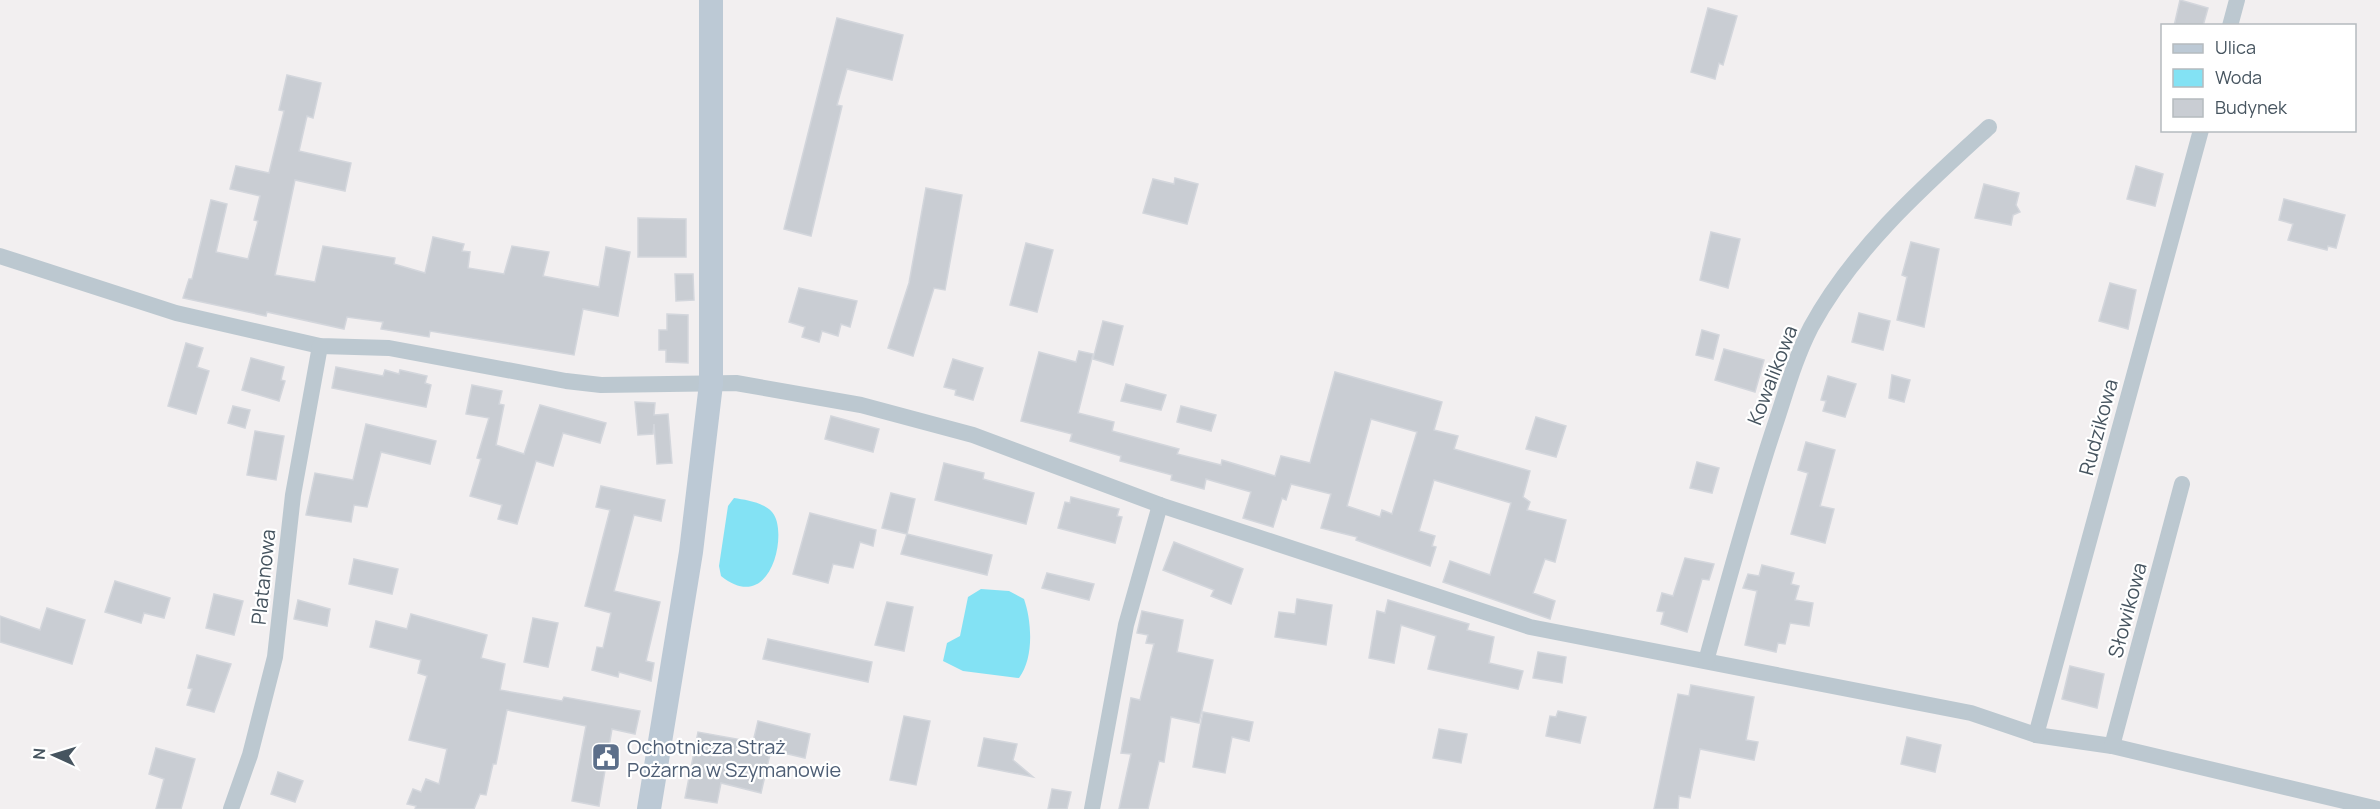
<svg xmlns="http://www.w3.org/2000/svg" width="2380" height="809" font-family="Manrope,sans-serif">
  <rect width="100%" height="100%" fill="#f2eff0"/>
  <!-- water -->
  <g fill="#83e2f4">
    <path d="M734 498C746 500 763 502 772 512 789 530 772 617 721 576L719 566 728 506Z"/>
    <path d="M981 589 1009 591 1024 599C1032 622 1034 658 1019 678L963 671 943 661 947 643 960 636 968 597Z"/>
  </g>
  <!-- building -->
  <g fill="#c9cdd3" stroke="#d3d6dc" stroke-width="1.5" fill-rule="evenodd">
    <polygon points="2180,0 2208,8 2203,26 2174,26"/>
    <polygon points="1708,8 1737,16 1723,65 1719,63 1715,79 1691,72"/>
    <polygon points="837,18 903,35 892,80 847,69 837,105 842,106 811,236 784,229"/>
    <polygon points="287,75 321,83 313,118 307,116 299,151 351,163 345,191 295,180 275,275 315,282 323,246 395,258 394,264 425,273 433,237 464,244 462,251 470,252 468,268 504,274 512,246 549,252 543,276 599,287 606,247 630,252 618,316 583,309 574,355 430,331 429,337 381,329 383,322 347,317 344,329 267,312 266,316 183,298 189,279 192,279 211,200 227,204 216,252 248,259 258,221 254,220 260,196 230,189 236,166 269,173 284,111 279,110"/>
    <polygon points="2136,166 2163,174 2155,206 2127,199"/>
    <polygon points="1175,178 1198,184 1187,224 1143,213 1153,179 1174,184"/>
    <polygon points="1984,184 2019,193 2016,205 2020,212 2013,215 2011,225 1975,218"/>
    <polygon points="926,188 962,195 945,290 934,288 913,356 888,348 909,283"/>
    <polygon points="2284,199 2345,215 2336,248 2328,246 2327,250 2288,240 2293,224 2279,220"/>
    <polygon points="638,218 686,219 686,257 638,257"/>
    <polygon points="1711,232 1740,239 1728,288 1700,280"/>
    <polygon points="1911,242 1939,249 1924,327 1897,320 1907,277 1902,275"/>
    <polygon points="1026,243 1053,250 1037,312 1010,305"/>
    <polygon points="675,274 693,274 694,300 676,301"/>
    <polygon points="2110,283 2136,290 2128,329 2099,321"/>
    <polygon points="799,288 857,301 850,327 841,324 838,336 822,331 819,342 802,337 805,327 789,322"/>
    <polygon points="1859,313 1890,321 1883,350 1852,342"/>
    <polygon points="667,314 688,315 688,363 666,362 666,350 659,350 659,330 667,330"/>
    <polygon points="1103,321 1123,326 1113,365 1093,359"/>
    <polygon points="1702,330 1719,335 1713,359 1696,355"/>
    <polygon points="186,343 203,348 197,367 209,371 196,414 168,406"/>
    <polygon points="1724,349 1764,360 1755,392 1715,380"/>
    <path d="M1079 351 1093 354 1078 413 1114 422 1112 431 1179 449 1177 454 1221 465 1222 460 1275 476 1281 456 1310 463 1335 372 1442 402 1434 430 1458 436 1454 449 1530 471 1523 497 1530 502 1527 510 1566 520 1555 562 1545 559 1533 593 1555 601 1550 619 1443 582 1450 561 1490 575 1511 503 1434 480 1419 531 1435 536 1432 546 1436 547 1430 566 1356 540 1357 537 1321 528 1331 494 1291 484 1286 500 1282 498 1273 527 1243 518 1251 492 1206 479 1204 489 1171 480 1172 475 1120 461 1121 456 1070 441 1072 434 1021 421 1039 352 1076 362ZM1371 419 1417 432 1392 514 1382 510 1380 517 1347 506Z"/>
    <polygon points="251,358 284,367 281,380 285,381 279,401 242,390"/>
    <polygon points="953,359 983,368 973,400 955,395 956,390 944,387"/>
    <polygon points="336,367 383,376 385,370 399,374 400,370 427,376 425,383 431,385 426,407 332,388"/>
    <polygon points="1892,375 1910,380 1904,402 1889,398"/>
    <polygon points="1828,376 1856,384 1845,417 1823,411 1826,401 1821,400"/>
    <polygon points="1126,384 1166,395 1161,410 1121,401"/>
    <polygon points="472,385 502,391 499,404 504,405 496,445 524,454 540,405 606,423 600,443 563,433 553,466 536,461 517,524 498,519 502,505 470,496 481,459 477,458 489,418 466,414"/>
    <polygon points="635,402 655,403 654,415 668,414 672,463 657,464 654,424 653,434 638,435"/>
    <polygon points="233,406 250,410 245,428 228,423"/>
    <polygon points="1181,406 1216,415 1211,431 1177,422"/>
    <polygon points="831,416 879,429 873,452 825,439"/>
    <polygon points="1536,417 1566,426 1556,457 1526,449"/>
    <polygon points="366,424 436,441 430,464 381,452 367,507 354,505 351,522 306,515 315,473 353,480"/>
    <polygon points="255,431 284,436 276,480 247,475"/>
    <polygon points="1806,442 1835,450 1820,506 1834,509 1825,543 1791,534 1808,473 1798,470"/>
    <polygon points="1697,462 1719,468 1712,493 1690,488"/>
    <polygon points="944,463 984,473 983,479 1034,493 1026,524 935,500"/>
    <polygon points="601,486 665,500 661,521 634,515 614,591 660,602 646,661 654,663 651,681 619,672 618,677 592,670 597,647 603,648 611,613 585,606 610,510 596,507"/>
    <polygon points="891,493 915,499 907,534 882,528"/>
    <polygon points="1071,497 1119,509 1117,516 1122,517 1115,543 1058,528 1065,502 1070,503"/>
    <polygon points="810,513 876,530 873,546 860,542 853,568 833,564 828,583 793,574"/>
    <polygon points="907,534 992,555 987,575 901,554"/>
    <polygon points="1174,542 1243,569 1231,604 1211,596 1214,590 1163,570"/>
    <polygon points="1685,558 1714,564 1709,580 1702,579 1687,632 1661,624 1664,612 1657,611 1662,593 1673,596"/>
    <polygon points="354,559 398,569 392,594 349,584"/>
    <polygon points="1762,565 1794,573 1791,584 1799,586 1795,600 1813,603 1809,626 1790,623 1785,644 1778,643 1776,652 1745,645 1757,591 1743,588 1748,574 1759,576"/>
    <polygon points="1047,573 1094,584 1089,600 1042,588"/>
    <polygon points="115,581 170,598 164,618 144,613 141,623 105,612"/>
    <polygon points="214,594 243,601 234,635 206,628"/>
    <polygon points="1297,599 1332,605 1326,645 1275,637 1279,612 1295,614"/>
    <polygon points="298,600 330,609 327,626 294,619"/>
    <polygon points="1388,600 1469,624 1467,630 1494,637 1489,663 1523,671 1518,689 1428,669 1436,636 1401,625 1394,663 1369,658 1377,611 1385,613"/>
    <polygon points="887,602 913,607 904,651 875,645"/>
    <polygon points="47,608 85,620 72,664 0,642 0,616 40,630"/>
    <polygon points="1142,611 1183,620 1177,652 1213,660 1199,723 1171,717 1164,762 1159,761 1148,809 1119,809 1131,754 1121,753 1131,698 1140,700 1154,644 1146,643 1148,635 1137,633"/>
    <polygon points="411,614 487,635 481,658 505,664 500,690 562,701 564,697 640,711 635,734 612,729 599,806 572,801 586,726 507,710 496,764 493,764 486,795 480,794 474,809 415,809 416,806 407,804 413,789 421,792 426,779 439,784 447,749 409,740 427,676 418,673 421,660 370,647 376,621 407,629"/>
    <polygon points="533,618 558,623 548,667 524,662"/>
    <polygon points="768,639 872,662 868,682 763,659"/>
    <polygon points="1538,652 1566,657 1562,683 1533,678"/>
    <polygon points="197,655 231,664 214,712 187,705 192,689 188,688"/>
    <polygon points="2070,666 2104,674 2097,708 2062,699"/>
    <polygon points="1691,685 1754,697 1746,740 1758,742 1754,760 1700,749 1690,798 1679,796 1678,809 1654,809 1678,694 1689,696"/>
    <polygon points="1558,711 1586,717 1580,743 1546,736 1550,716 1556,717"/>
    <polygon points="1203,712 1253,722 1249,741 1232,737 1225,773 1193,767"/>
    <polygon points="904,716 930,721 916,785 890,780"/>
    <polygon points="758,721 810,734 805,758 771,750 761,793 721,783 717,803 685,798 698,732 753,742"/>
    <polygon points="1439,729 1467,734 1461,763 1433,758"/>
    <polygon points="1907,737 1941,745 1935,772 1901,764"/>
    <polygon points="984,738 1017,744 1013,760 1033,777 978,766"/>
    <polygon points="156,748 195,759 181,809 156,809 164,779 149,774"/>
    <polygon points="278,772 303,781 295,802 271,794"/>
    <polygon points="1052,789 1071,792 1067,809 1048,809"/>
  </g>
  <g fill="none" stroke-linecap="round" stroke-linejoin="round">
    <!-- street -->
    <g stroke="#bcc8d0" stroke-width="16">
      <polyline points="2230,26 2237,0"/>
      <polyline points="0,256 176,313 320,346 389,348 566,381 601,385 736,383 861,405 973,435 1160,505 1530,627 1971,713 2036,735 2112,746 2378,809"/>
      <path d="M1706 661C1728 582 1749 503 1775 425 1786 392 1795 358 1811 327 1854 248 1923 187 1989 127"/>
      <polyline points="2036,735 2201,130"/>
      <polyline points="2112,746 2182,484"/>
      <polyline points="231,809 250,755 275,657 293,495 320,346"/>
      <polyline points="1092,809 1126,625 1160,505"/>
    </g>
    <!-- secondary -->
    <polyline stroke="#bcc9d5" stroke-width="24" points="649,809 691,552 711,384 711,0"/>
  </g>
  <!-- icons -->
  <defs>
    <g id="civic-square" transform="scale(1.5)"><rect x="-9" y="-9" width="18" height="18" rx="4" fill="#5c6f8a" stroke="#fff"/><path d="M-.6-6.5H3V-4.5H.6V-3L4-1V1h2V6H-6V1h2V-1L-.6-3ZM-1.2 2.5V6h2.4V2.5Z" fill="#fff"/></g>
  </defs>
  <g fill-rule="evenodd">
    <use href="#civic-square" x="606" y="757"/>
  </g>
  <g text-anchor="middle" dominant-baseline="central" stroke-width="4.5" stroke-linejoin="round" paint-order="stroke">
    <!-- street labels -->
    <g font-size="20" fill="#46545f" stroke="#fff">
      <text transform="translate(1772 375) rotate(-69)">Kowalikowa</text>
      <text transform="translate(2098 427) rotate(-75)">Rudzikowa</text>
      <text transform="translate(263 577) rotate(-84)">Platanowa</text>
      <text transform="translate(2127 610) rotate(-75)">Słowikowa</text>
    </g>
    <!-- service labels -->
    <g font-size="20" fill="#4e5e75" stroke="#fff" text-anchor="start">
      <text x="627" y="746">Ochotnicza Straż<tspan x="627" dy="23">Pożarna w Szymanowie</tspan></text>
    </g>
  </g>
  <!-- legend -->
  <rect x="2161" y="24" width="195" height="108" fill="#ffffff" stroke="#b5bbbf" stroke-width="1.5"/>
  <rect x="2173" y="44" width="30" height="9" fill="#bcc9d5" stroke="#b5bbbf" stroke-width="1.5"/>
  <text x="2215" y="54" font-size="18" fill="#46545f">Ulica</text>
  <rect x="2173" y="69" width="30" height="18" fill="#83e2f4" stroke="#b5bbbf" stroke-width="1.5"/>
  <text x="2215" y="84" font-size="18" fill="#46545f">Woda</text>
  <rect x="2173" y="99" width="30" height="18" fill="#c9cdd3" stroke="#b5bbbf" stroke-width="1.5"/>
  <text x="2215" y="114" font-size="18" fill="#46545f">Budynek</text>
  <!-- north arrow -->
  <g transform="translate(54 755) rotate(274)" stroke="#ffffff" stroke-width="4.5" paint-order="stroke">
  <path d="M0-4.5L10 22L0 15L-10 22Z" fill="#46545f"/>
  <text y="-9" font-size="16" font-weight="bold" text-anchor="middle" fill="#46545f">N</text>
  </g>
</svg>
